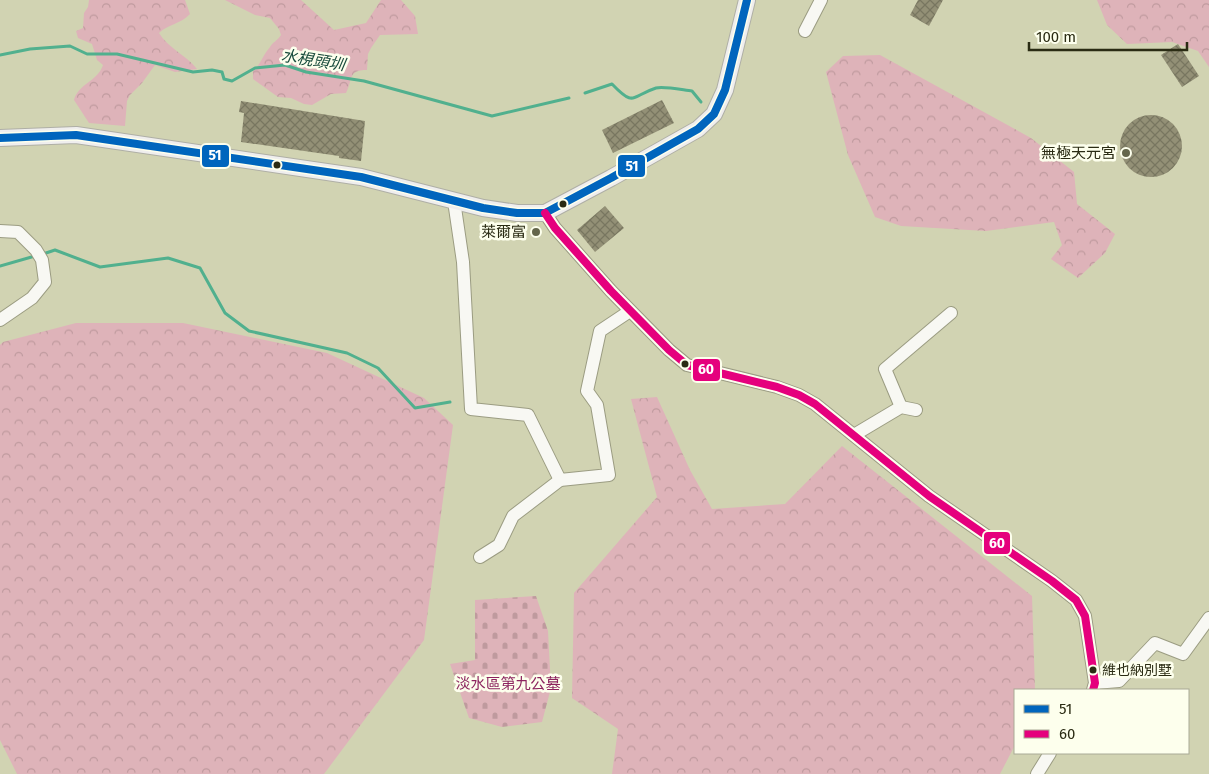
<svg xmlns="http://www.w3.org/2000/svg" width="1209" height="774" font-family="'Fira Sans','Noto Sans TC',sans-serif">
  <defs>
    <pattern id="forest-crowns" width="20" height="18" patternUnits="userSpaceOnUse" patternTransform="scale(1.25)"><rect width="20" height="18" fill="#deb3b9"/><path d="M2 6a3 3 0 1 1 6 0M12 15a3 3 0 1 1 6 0" fill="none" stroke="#bf9a9e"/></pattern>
    <pattern id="cemetery-stones" width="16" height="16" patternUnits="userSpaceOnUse" patternTransform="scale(1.25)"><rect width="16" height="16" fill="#deb3b9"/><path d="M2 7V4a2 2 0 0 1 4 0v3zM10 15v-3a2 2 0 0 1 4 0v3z" fill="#bf9a9e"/></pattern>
    <pattern id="building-cross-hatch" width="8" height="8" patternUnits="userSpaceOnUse" patternTransform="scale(1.25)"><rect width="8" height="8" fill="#939076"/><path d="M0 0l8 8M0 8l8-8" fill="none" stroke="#787660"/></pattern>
  </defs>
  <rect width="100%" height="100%" fill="#d1d3b2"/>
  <!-- forest -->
  <g fill="url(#forest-crowns)">
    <path d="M89 0H185L190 14C181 24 168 24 159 33 168 48 186 55 197 69L175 72 155 65 142 83 130 95 127 101 125 126 89 123 74 100C78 84 98 81 103 65L97 60 92 44 78 38 76 31 83 28 84 13 88 7Z"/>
    <path d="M225 0H301L334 30 366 23 381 0H401L415 16 418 34 380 35 371 48 368 54 367 70C347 70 353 80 346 93L331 94 312 105 304 104 291 98 278 97 253 79V71C261 64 263 55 270 47 273 42 277 41 281 35L279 29 270 18 255 15Z"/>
    <polygon points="1097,0 1209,0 1209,67 1198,51 1172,42 1127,44 1107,25"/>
    <polygon points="880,55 1031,138 1074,172 1077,204 1115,234 1105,253 1078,278 1051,259 1062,245 1054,222 986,231 901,226 875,217 848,155 826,72 843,56"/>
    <polygon points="76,323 183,323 327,353 424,398 453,425 424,640 324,774 17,774 0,740 0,345 3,342"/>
    <polygon points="657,397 690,470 712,509 785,504 842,446 1032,596 1035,690 1015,690 1015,745 1000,774 612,774 618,729 572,698 574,593 657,497 631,399"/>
  </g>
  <!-- cemetery -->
  <polygon fill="url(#cemetery-stones)" points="536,596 548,631 551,688 542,722 502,727 469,718 450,664 475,660 475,600"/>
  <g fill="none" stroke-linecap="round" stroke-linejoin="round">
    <!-- stream -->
    <g stroke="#51b08e" stroke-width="3">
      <polyline points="0,55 30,49 70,46 87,54 117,54 193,72 212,70 222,72 224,79 232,81 255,68 285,65 306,72 364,81 492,116 569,98"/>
      <path d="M585 93 612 84C635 108 631 96 656 88 664 86 683 90 692 91L701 102"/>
      <polyline points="43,254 55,250 100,267 168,258 200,268 225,313 249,331 347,353 378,368 415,408 450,402"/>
      <polyline points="0,266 35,256"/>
    </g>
  </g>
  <!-- building -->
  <g fill="url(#building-cross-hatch)">
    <polygon points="918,0 943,0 929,26 910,15"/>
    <polygon points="1178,44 1199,76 1182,87 1161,55"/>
    <polygon points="662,100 674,123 613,153 602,130"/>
    <polygon points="241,101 365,121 361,161 339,158 339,156 241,142 244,113 239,112"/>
    <circle cx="1151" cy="146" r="31"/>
    <polygon points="605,206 624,228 595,252 577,230"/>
  </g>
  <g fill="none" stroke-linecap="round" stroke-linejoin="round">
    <!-- minor casing -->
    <g stroke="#9b9c82" stroke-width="14">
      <g id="minor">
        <polyline points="805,31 821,0"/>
        <polyline points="454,201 463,262 471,409 528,415 560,480"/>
        <polyline points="545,213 555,228 611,291 669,350 687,365 777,387 799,395 815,404 929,496 1052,581 1076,600 1085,616 1095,683 1093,690"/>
        <polyline points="0,231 18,232 36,250 42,260 45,282 32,298 0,320"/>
        <polyline points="901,407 885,369 951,313"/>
        <polyline points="854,435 901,407 916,410"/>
        <polyline points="480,557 499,545 513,516 560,480 609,475 597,405 587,391 600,331 630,311"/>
        <polyline points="1095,683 1119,681 1155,643 1183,654 1209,618"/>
        <polyline points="1037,774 1050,753"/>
      </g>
    </g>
    <!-- major casing -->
    <g stroke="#afafa6" stroke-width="18">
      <polyline id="major" points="0,138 76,135 361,177 483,208 517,213 545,213 611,178 698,129 714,114 725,90 747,0"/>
    </g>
    <!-- minor -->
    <use href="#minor" stroke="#f8f8f3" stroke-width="12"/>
    <!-- major -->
    <use href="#major" stroke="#efeeee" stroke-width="16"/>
    <!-- bus-1 casing -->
    <g stroke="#fdffed" stroke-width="11">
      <polyline id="bus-1" points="0,138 76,135 361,177 483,208 517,213 545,213 611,178 698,129 714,114 725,90 747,0"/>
    </g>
    <!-- bus-2 casing -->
    <g stroke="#fdffed" stroke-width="11">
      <polyline id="bus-2" points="545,213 555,228 611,291 669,350 687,365 777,387 799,395 815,404 929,496 1052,581 1076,600 1085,616 1095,683 1093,690"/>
    </g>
    <!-- bus-1 -->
    <use href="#bus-1" stroke="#0065bd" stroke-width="8"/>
    <!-- bus-2 -->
    <use href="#bus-2" stroke="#e5007d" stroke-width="8"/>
  </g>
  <!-- markers -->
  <g fill="#64664b" stroke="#fdffed" stroke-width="2">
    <circle cx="1126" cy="153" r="5"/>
    <circle cx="536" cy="232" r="5"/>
  </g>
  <g fill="#2a2b13" stroke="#fdffed" stroke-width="2">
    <circle cx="277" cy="165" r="4.5"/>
    <circle cx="563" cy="204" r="4.5"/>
    <circle cx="685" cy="364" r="4.5"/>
    <circle cx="1093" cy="670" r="4.5"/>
  </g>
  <g text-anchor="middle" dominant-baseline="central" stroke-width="5" stroke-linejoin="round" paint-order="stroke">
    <!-- bus labels -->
    <g font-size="14" fill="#2a2b13" stroke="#fdffed" text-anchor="start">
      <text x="1102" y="670">維也納別墅</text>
    </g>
    <!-- poi labels -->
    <g font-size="15" fill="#2a2b13" stroke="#fdffed" text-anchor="end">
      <text x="1116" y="153">無極天元宮</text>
      <text x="526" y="232">萊爾富</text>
    </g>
    <!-- park labels -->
    <g font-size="15" fill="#8c245f" stroke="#fdffed">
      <text x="508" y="684">淡水區第九公墓</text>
    </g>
    <!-- water labels -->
    <g font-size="16" font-style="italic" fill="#1a4c3d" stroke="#fdffed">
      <text transform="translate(313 60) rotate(9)">水梘頭圳</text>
    </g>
  </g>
  <g stroke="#fdffed" stroke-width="2">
    <rect x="201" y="144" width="29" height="24" rx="5" fill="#0065bd"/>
    <rect x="617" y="154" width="29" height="24" rx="5" fill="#0065bd"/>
    <rect x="692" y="358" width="29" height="24" rx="5" fill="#e5007d"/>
    <rect x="983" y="531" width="28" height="24" rx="5" fill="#e5007d"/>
  </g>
  <g font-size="14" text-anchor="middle" font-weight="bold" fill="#fff">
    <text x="215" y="160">51</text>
    <text x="632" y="171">51</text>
    <text x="706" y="374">60</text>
    <text x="997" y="548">60</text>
  </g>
  <!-- legend -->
  <rect x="1014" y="689" width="175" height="65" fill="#fdffed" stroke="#a9aa96"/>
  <rect x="1024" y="705" width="25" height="8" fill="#0065bd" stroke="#a9aa96"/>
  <text x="1059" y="714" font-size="15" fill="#2a2b13">51</text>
  <rect x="1024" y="730" width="25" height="8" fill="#e5007d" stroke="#a9aa96"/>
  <text x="1059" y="739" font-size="15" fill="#2a2b13">60</text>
  <!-- scale -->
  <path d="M1029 42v8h158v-8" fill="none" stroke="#2a2b13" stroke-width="2.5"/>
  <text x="1036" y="42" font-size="15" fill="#2a2b13" stroke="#fdffed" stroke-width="4" paint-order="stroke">100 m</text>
</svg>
